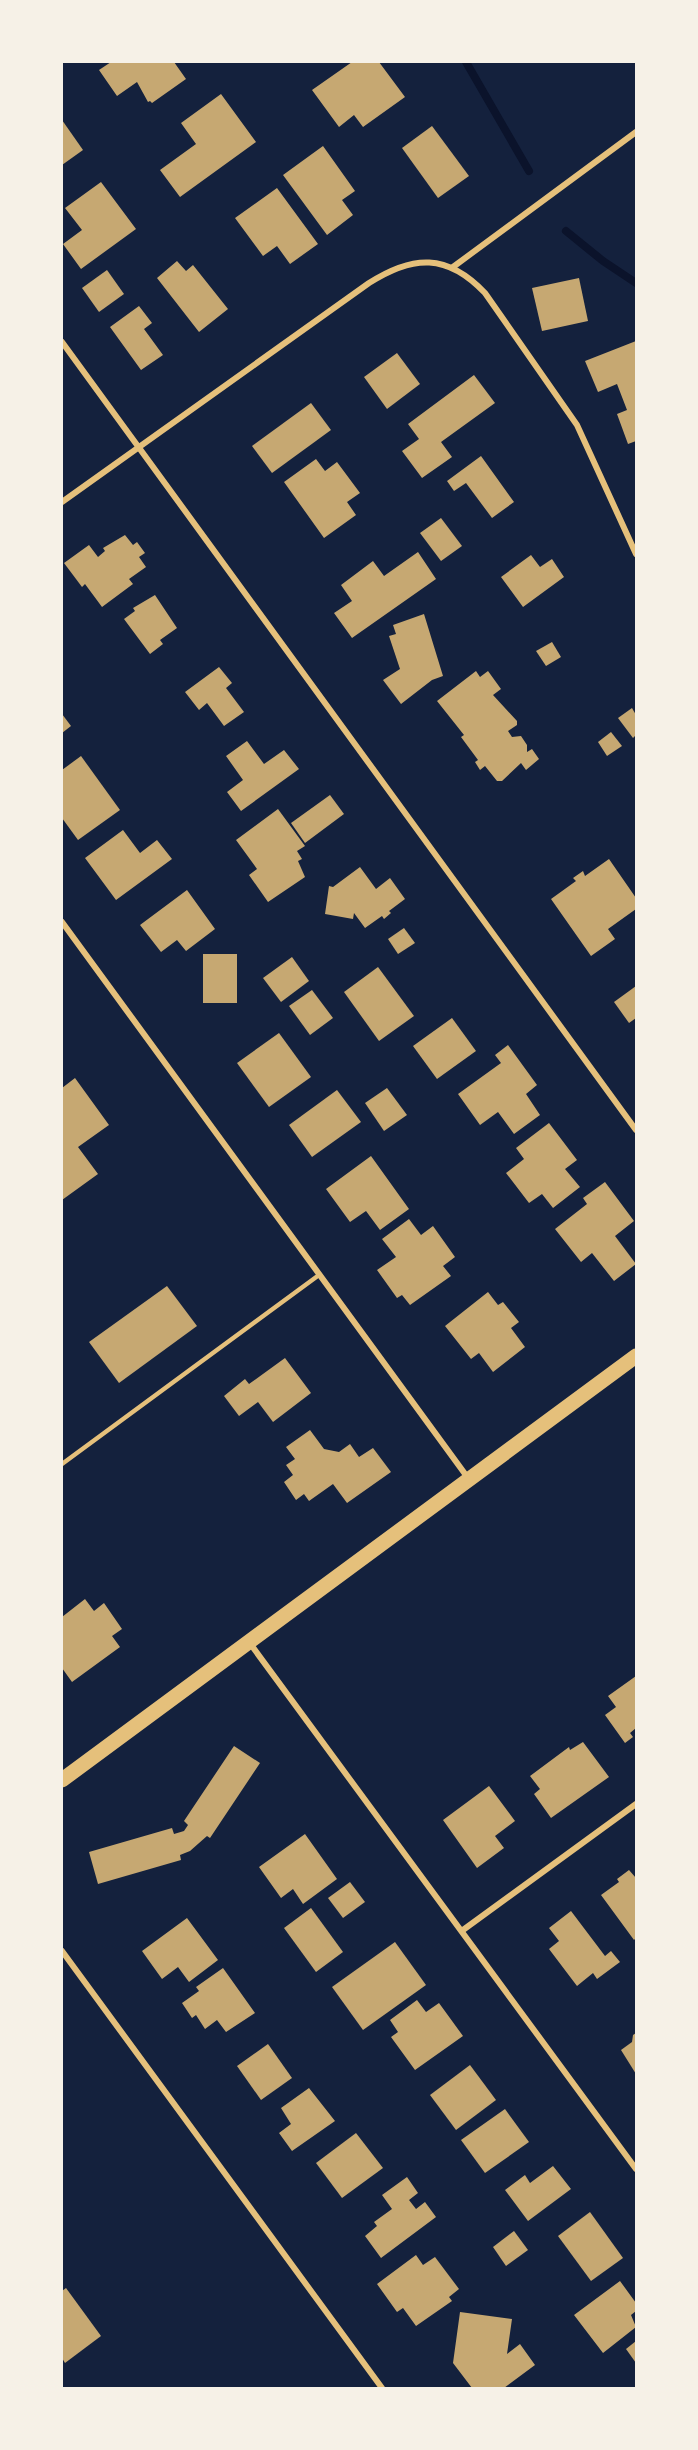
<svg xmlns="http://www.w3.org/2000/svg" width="698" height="2450" font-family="'Titillium Web',sans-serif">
  <rect width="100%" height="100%" fill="#14213d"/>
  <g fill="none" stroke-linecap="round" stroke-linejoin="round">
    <!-- stream -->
    <g stroke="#0b132b" stroke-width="8">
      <polyline points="466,62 529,171"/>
      <polyline points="566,231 603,261 636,283"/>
    </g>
  </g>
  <!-- building -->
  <g fill="#c6a872">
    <polygon points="111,62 174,62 186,79 152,103 150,101 148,102 137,82 117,96 99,70"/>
    <polygon points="352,62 379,62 405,97 363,127 354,115 339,127 312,90"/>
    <polygon points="221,94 256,142 180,197 160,170 196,144 181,123"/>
    <polygon points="62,120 83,150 62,165"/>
    <polygon points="432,126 469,176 438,198 402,148"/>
    <polygon points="323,146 355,191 342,200 353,215 327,235 283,175"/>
    <polygon points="101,182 136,229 81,269 63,244 82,230 65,208"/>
    <polygon points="277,188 318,244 290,264 277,246 263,256 235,218"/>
    <polygon points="177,261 186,271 193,265 228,309 199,332 157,278"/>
    <polygon points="107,270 124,294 99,312 82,288"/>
    <polygon points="579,278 588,321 542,331 532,288"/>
    <polygon points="139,306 152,323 144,329 163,355 141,370 110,327"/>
    <polygon points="636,341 636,441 628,444 617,414 627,410 617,384 598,392 585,361"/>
    <polygon points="397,353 420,384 387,409 364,377"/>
    <polygon points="474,375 495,403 441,442 452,457 422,478 402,451 419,439 408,424"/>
    <polygon points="311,403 331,430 272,473 252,446"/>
    <polygon points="481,456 514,502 492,518 466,483 454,491 447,481"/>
    <polygon points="316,459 325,471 337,462 360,493 347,502 356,515 324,538 284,482"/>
    <polygon points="441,518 462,546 441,561 420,533"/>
    <polygon points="125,535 133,545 137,542 145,553 139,557 146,567 129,579 133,584 102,607 85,584 82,587 64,563 89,545 98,557 105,551 103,548"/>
    <polygon points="418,552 436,579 352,638 334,613 352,601 341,585 373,561 384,576"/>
    <polygon points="531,555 540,567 552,559 564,577 523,607 501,577"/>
    <polygon points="155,595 177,628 160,640 163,644 150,654 124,619 135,611 133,608"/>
    <polygon points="424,614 443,676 432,680 401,704 383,680 400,669 389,636 396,634 393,625"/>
    <polygon points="552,642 561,657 546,666 536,651"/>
    <polygon points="219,667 232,683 226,688 244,712 224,726 207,703 199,710 185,692"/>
    <polygon points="476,671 480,677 488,671 501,689 493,695 517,721 517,725 508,731 512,737 521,736 527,745 527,752 532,749 539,759 526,770 521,763 502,781 497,781 485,766 480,770 475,762 478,760 461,737 464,735 437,701"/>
    <polygon points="632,708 636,715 636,735 633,738 618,718"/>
    <polygon points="62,714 71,726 62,733"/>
    <polygon points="611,732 622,746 607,756 598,742"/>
    <polygon points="247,741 264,764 284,750 299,769 241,811 227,792 243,780 226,756"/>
    <polygon points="81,756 120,810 78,840 62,818 62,770"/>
    <polygon points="330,795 344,814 305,843 291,823"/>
    <polygon points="278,809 305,846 297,851 302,859 298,861 305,877 268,902 249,875 257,869 236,840"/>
    <polygon points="123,830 140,853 157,840 172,859 116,900 85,858"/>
    <polygon points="609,859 636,898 636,909 608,929 615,939 591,956 551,899 576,881 573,878 583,871 585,876"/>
    <polygon points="360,867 376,889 390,878 405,899 389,911 391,913 384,919 382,916 365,928 354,913 353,919 325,914 329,886 333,887"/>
    <polygon points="187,890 215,929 186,951 177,940 161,952 140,925"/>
    <polygon points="404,928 415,943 398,954 388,939"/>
    <rect x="203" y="954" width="34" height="49"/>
    <polygon points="292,957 309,981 281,1002 263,978"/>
    <polygon points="378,967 414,1016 379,1041 344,992"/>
    <polygon points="636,986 636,1018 629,1023 614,1002"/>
    <polygon points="312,990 333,1018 310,1035 289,1006"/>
    <polygon points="452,1018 476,1051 437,1079 413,1046"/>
    <polygon points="279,1033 311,1077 269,1107 237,1063"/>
    <polygon points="508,1045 537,1085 526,1094 540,1115 514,1134 498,1112 480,1125 458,1094 501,1063 495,1055"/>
    <polygon points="75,1078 109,1125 78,1147 98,1174 62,1200 62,1088"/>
    <polygon points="387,1088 407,1115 384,1131 365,1103"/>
    <polygon points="337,1090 361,1122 312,1157 289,1125"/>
    <polygon points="549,1123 577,1160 565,1169 580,1187 553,1208 542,1194 529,1203 506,1173 524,1159 516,1148"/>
    <polygon points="371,1156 409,1209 380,1230 366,1211 350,1222 326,1189"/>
    <polygon points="605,1182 634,1221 615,1236 636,1264 614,1281 592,1253 581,1262 555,1229 587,1204 583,1198"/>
    <polygon points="409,1219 421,1235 433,1226 455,1257 443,1266 451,1276 410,1305 402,1295 397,1298 377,1270 396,1257 382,1239"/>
    <polygon points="167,1286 197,1326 119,1383 89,1342"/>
    <polygon points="488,1292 498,1305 503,1302 519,1322 511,1328 525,1347 493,1372 479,1353 471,1359 445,1326"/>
    <polygon points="285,1358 311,1393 273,1422 258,1402 239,1416 224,1396 245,1379 249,1384"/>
    <polygon points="310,1430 324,1449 339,1452 350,1444 359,1457 373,1448 391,1472 347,1503 333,1484 309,1501 304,1494 296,1500 284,1482 293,1475 286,1465 295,1459 286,1447"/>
    <polygon points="85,1599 94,1611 104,1603 122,1629 112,1636 120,1647 72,1682 62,1668 62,1617"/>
    <polygon points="636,1676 636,1728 630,1733 633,1737 625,1743 605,1715 616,1707 608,1696"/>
    <polygon points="583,1742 609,1777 551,1818 534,1794 540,1789 530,1776 569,1747 570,1750"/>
    <polygon points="234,1746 260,1763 210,1838 207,1836 190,1851 180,1855 181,1860 98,1884 89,1852 172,1828 174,1834 184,1831 188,1825 184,1821"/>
    <polygon points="489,1786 515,1821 495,1836 504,1848 477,1868 443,1820"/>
    <polygon points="305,1834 337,1879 303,1904 293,1889 281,1898 259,1867"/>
    <polygon points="629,1870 636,1878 636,1938 634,1940 601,1895 619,1882 617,1879"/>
    <polygon points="350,1882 365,1902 343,1918 328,1898"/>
    <polygon points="311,1908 343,1952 316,1972 284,1928"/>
    <polygon points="571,1911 605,1956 611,1951 620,1962 597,1979 593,1973 577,1986 549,1949 559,1941 549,1928"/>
    <polygon points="187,1918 218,1960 189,1982 178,1967 162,1979 142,1951"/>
    <polygon points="395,1942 426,1985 363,2030 332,1987"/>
    <polygon points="223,1968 255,2013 226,2032 217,2020 205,2029 196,2015 192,2018 182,2003 199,1991 196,1987"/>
    <polygon points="417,2000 426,2012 439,2003 463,2036 415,2070 391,2037 398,2032 390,2020"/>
    <polygon points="636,2033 636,2074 621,2050 632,2042 633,2035"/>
    <polygon points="268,2044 292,2078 261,2100 237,2066"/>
    <polygon points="470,2065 496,2100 456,2130 430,2095"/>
    <polygon points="309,2088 335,2121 292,2151 279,2133 291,2124 281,2108"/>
    <polygon points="505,2109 529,2142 485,2173 461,2140"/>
    <polygon points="356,2133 383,2168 342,2198 316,2163"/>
    <polygon points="553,2166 571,2189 528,2221 505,2190 525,2175 530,2183"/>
    <polygon points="407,2177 418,2193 409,2200 416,2209 425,2202 436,2217 381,2258 365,2236 377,2226 374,2222 392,2209 382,2195"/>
    <polygon points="590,2212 623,2258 591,2281 558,2236"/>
    <polygon points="514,2231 528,2250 506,2266 493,2247"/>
    <polygon points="416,2255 423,2265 435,2257 459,2289 449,2297 452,2301 416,2326 403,2308 397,2312 377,2284"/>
    <polygon points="620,2281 636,2303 636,2311 631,2315 636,2327 603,2353 574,2315"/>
    <polygon points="66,2288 101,2336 65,2363 62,2358 62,2291"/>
    <polygon points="460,2312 512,2319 507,2354 520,2344 535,2365 504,2388 472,2388 453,2363"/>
    <polygon points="636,2341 636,2363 626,2349"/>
  </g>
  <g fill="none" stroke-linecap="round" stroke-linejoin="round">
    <!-- service -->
    <polyline stroke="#e5c07b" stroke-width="4.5" points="62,1464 319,1275"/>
    <!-- minor -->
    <g stroke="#e5c07b" stroke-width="6">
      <polyline points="453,267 636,132"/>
      <polyline points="62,342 636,1130"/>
      <path d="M62 502 369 283C413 255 447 253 485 293L577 425 636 554"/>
      <polyline points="62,922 468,1478"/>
      <polyline points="249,1642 636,2169"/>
      <polyline points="463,1930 636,1804"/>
      <polyline points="62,1951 382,2388"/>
    </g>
    <!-- primary -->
    <polyline stroke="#e5c07b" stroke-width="15" points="62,1780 636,1356"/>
  </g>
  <!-- border -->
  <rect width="698" height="2450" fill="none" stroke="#f6f1e7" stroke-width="126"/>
</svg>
